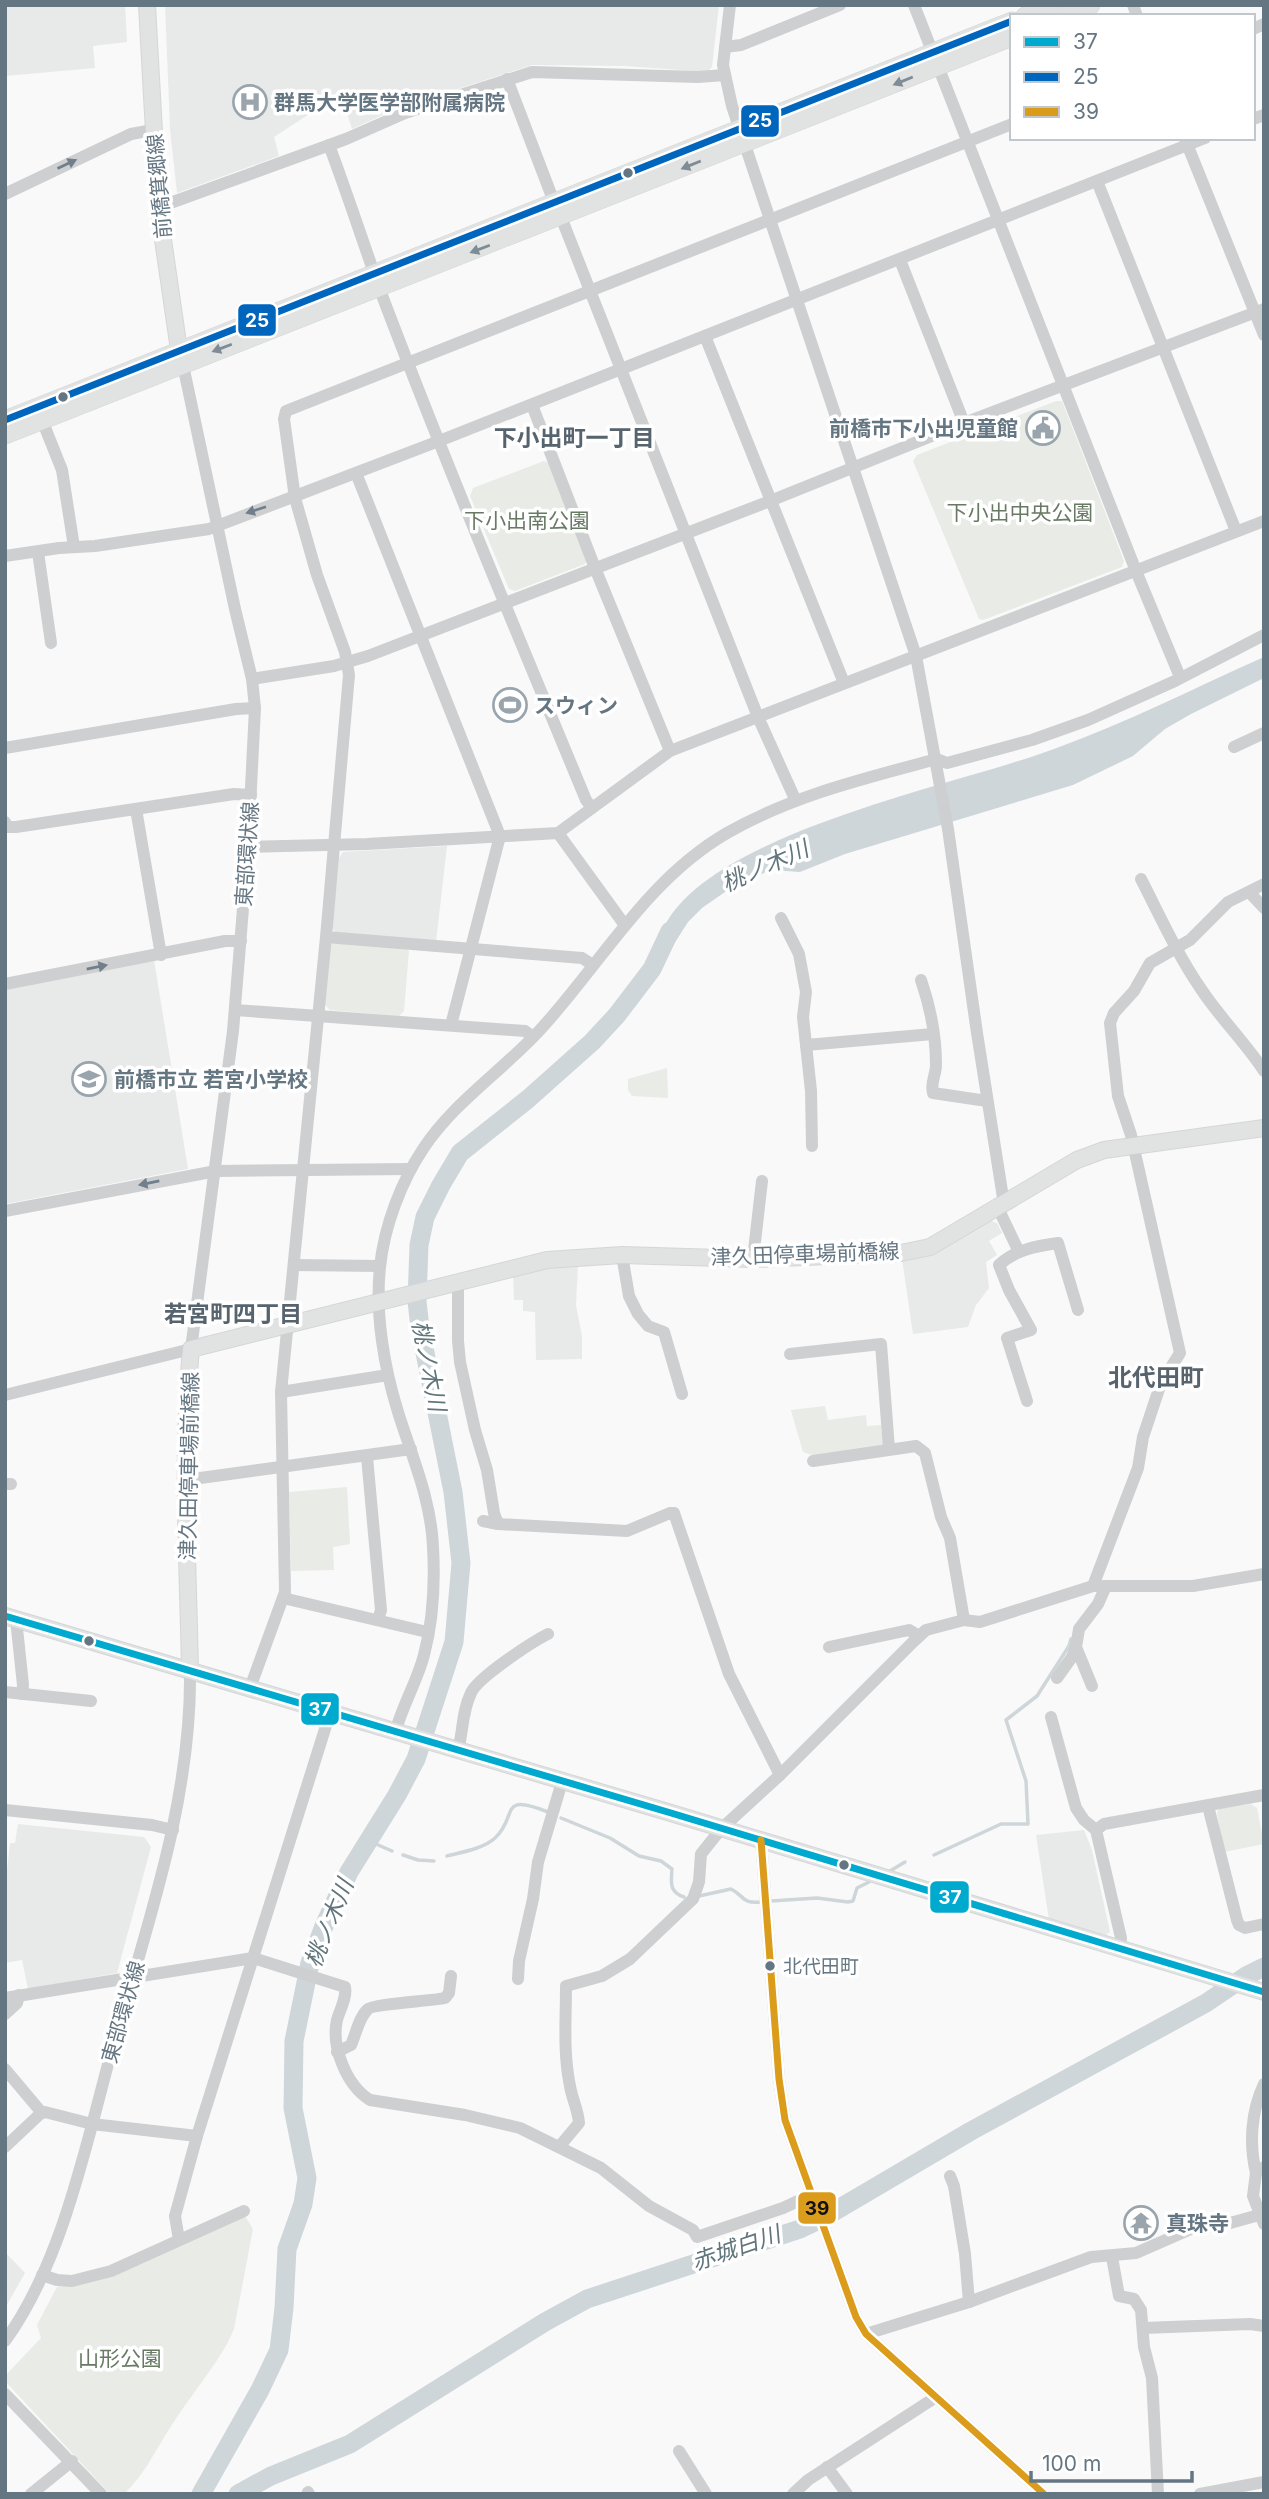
<svg xmlns="http://www.w3.org/2000/svg" width="1269" height="2499" font-family="Inter,'Noto Sans JP',sans-serif">
  <rect width="100%" height="100%" fill="#f9f9f9"/>
  <!-- built -->
  <g fill="#e8e9e9">
    <polygon points="5,5 125,5 127,42 93,46 95,68 5,76"/>
    <polygon points="165,5 719,5 712,67 707,72 625,66 532,65 396,109 352,129 342,97 320,107 274,137 279,156 177,193 170,129"/>
    <polygon points="447,846 436,942 336,933 332,928 339,858 343,852"/>
    <polygon points="154,960 188,1169 5,1204 5,989"/>
    <polygon points="989,1220 997,1223 1002,1233 989,1241 997,1255 986,1262 989,1288 976,1305 968,1327 913,1334 902,1259"/>
    <polygon points="578,1262 576,1305 582,1336 582,1359 536,1360 535,1312 523,1311 523,1300 514,1300 513,1273"/>
    <polygon points="18,1824 144,1837 151,1847 117,1973 28,1989 22,1960 5,1963 5,1889 10,1843 15,1843"/>
    <polygon points="1084,1830 1092,1850 1110,1932 1106,1935 1049,1920 1036,1835"/>
    <polygon points="5,2252 25,2273 5,2308"/>
  </g>
  <!-- green -->
  <g fill="#e8ebe6">
    <polygon points="1056,401 1062,401 1124,561 1122,567 983,620 979,619 913,461 917,455"/>
    <polygon points="544,461 551,464 588,559 585,564 515,591 509,589 470,496 473,488"/>
    <polygon points="336,941 404,946 409,951 404,1011 399,1016 330,1010 325,1005 331,945"/>
    <polygon points="667,1068 668,1098 632,1096 628,1090 628,1079"/>
    <polygon points="825,1406 828,1420 866,1415 867,1426 881,1425 883,1447 815,1456 803,1452 791,1410"/>
    <polygon points="347,1487 350,1544 333,1547 334,1570 291,1571 289,1492"/>
    <polygon points="1251,1804 1257,1808 1264,1844 1224,1852 1217,1813 1219,1809"/>
    <path d="M245 2216 253 2229 234 2329 227 2344C210 2374 186 2401 168 2431 154 2453 144 2475 124 2494H110L5 2381V2376L41 2338 37 2325 57 2287 80 2284Z"/>
  </g>
  <!-- water -->
  <path fill="#ced6d9" d="M1264 657V678L1191 714 1165 729 1133 756 1073 785 845 854 800 872 772 870 738 883 702 908 688 922 655 974C658 959 658 940 664 927 711 832 958 785 1054 749 1126 723 1194 688 1264 657Z"/>
  <g fill="none" stroke-linecap="round" stroke-linejoin="round">
    <!-- stream -->
    <g stroke="#ced6d9" stroke-width="3.5">
      <path d="M561 1818 610 1838 639 1856 661 1861 672 1869C671 1883 669 1892 684 1897"/>
      <polyline points="369,1841 392,1851"/>
      <polyline points="403,1855 418,1860 434,1861"/>
      <polyline points="934,1855 1001,1824 1028,1824 1026,1781 1006,1720 1037,1696 1069,1646 1071,1639"/>
      <path d="M447 1856C462 1852 483 1849 495 1838 519 1816 497 1792 548 1812"/>
      <polyline points="890,1871 905,1862"/>
      <path d="M699 1896 731 1889C745 1896 741 1904 761 1902"/>
      <polyline points="771,1901 817,1898 848,1902 853,1901 857,1888 869,1882"/>
    </g>
    <!-- river -->
    <g stroke="#ced6d9" stroke-width="19">
      <polyline points="201,2494 260,2390 279,2350 284,2308 287,2249 303,2204 307,2178 293,2108 294,2041 310,1963 324,1926 349,1872 397,1795 416,1759 454,1642 461,1563 453,1492 420,1328 417,1301 419,1245 425,1217 441,1185 460,1153 528,1099 592,1042 617,1015 652,969 670,931"/>
      <polyline points="238,2494 271,2476 350,2444 545,2322 587,2299 800,2229 823,2218 971,2131 1206,2003 1246,1976 1264,1967"/>
    </g>
    <!-- major casing -->
    <g stroke="#d5d6d7" stroke-width="18">
      <g id="major">
        <polyline points="147,5 158,205 179,350 183,362"/>
        <polyline points="5,1616 671,1813 1264,1992"/>
        <path d="M190 1670C188 1563 181 1455 191 1349L547 1260 622 1255 753 1259 901 1253 930 1247 1077 1160 1104 1150 1264 1128"/>
      </g>
    </g>
    <!-- highway casing -->
    <g stroke="#d5d6d6" stroke-width="19">
      <g id="highway">
        <polyline points="1025,16 1052,5"/>
        <polyline points="1065,16 1091,5"/>
        <polyline points="5,420 1012,21"/>
        <polyline points="5,435 1012,37"/>
      </g>
    </g>
    <!-- minor -->
    <g stroke="#cecfd0" stroke-width="12">
      <polyline points="730,5 723,65 732,106 916,656 948,829 977,1033 1004,1204"/>
      <polyline points="914,5 1136,571 1180,677"/>
      <polyline points="1133,5 1137,16"/>
      <polyline points="1253,29 1264,24"/>
      <polyline points="725,47 741,45 840,5"/>
      <polyline points="507,79 554,202"/>
      <polyline points="1253,119 1264,115"/>
      <polyline points="1185,139 1264,335"/>
      <path d="M329 145C347 193 363 242 380 290 445 462 516 631 586 800L592 808"/>
      <polyline points="1097,181 1236,531"/>
      <polyline points="5,194 131,134 153,130"/>
      <polyline points="158,205 173,202 346,139 405,113 532,72 698,77 725,75"/>
      <polyline points="561,217 758,717 795,799"/>
      <polyline points="900,260 964,423"/>
      <polyline points="705,336 844,683"/>
      <polyline points="532,405 595,568 670,751"/>
      <polyline points="42,420 62,470 74,547"/>
      <polyline points="356,473 500,836 451,1025"/>
      <polyline points="38,552 51,643"/>
      <polyline points="5,556 59,548 95,546 209,529 439,441 1205,138"/>
      <polyline points="252,679 334,666 368,656 770,501 964,423 1264,309"/>
      <polyline points="1234,747 1264,733"/>
      <polyline points="5,748 236,709 255,708"/>
      <polyline points="136,809 161,955"/>
      <polyline points="5,822 7,827 16,827 234,794 251,795"/>
      <polyline points="558,833 624,924"/>
      <polyline points="248,847 367,844 558,833 670,751 1264,521"/>
      <path d="M1141 879C1160 916 1177 954 1201 989 1220 1018 1245 1042 1264 1071"/>
      <polyline points="1249,892 1264,908"/>
      <polyline points="781,918 799,954 806,992 803,1017 811,1091 812,1146"/>
      <polyline points="326,937 582,958 593,965"/>
      <path d="M921 980C930 1006 936 1038 936 1065 936 1075 930 1083 933 1093L987 1101"/>
      <polyline points="5,984 225,941 241,941"/>
      <polyline points="235,1010 525,1031 533,1037"/>
      <polyline points="806,1045 933,1034"/>
      <polyline points="998,1208 1019,1252"/>
      <polyline points="5,1211 216,1171 410,1169"/>
      <polyline points="622,1255 629,1296 638,1314 648,1326 664,1332 682,1394"/>
      <polyline points="753,1259 762,1181"/>
      <polyline points="294,1265 380,1266"/>
      <polyline points="458,1281 458,1341 460,1362 475,1430 487,1470 494,1513 498,1524"/>
      <polyline points="790,1354 881,1344 889,1449"/>
      <polyline points="281,1392 388,1375"/>
      <polyline points="5,1395 191,1349 233,1031 248,847 255,708 252,679 235,609 183,365"/>
      <path d="M1027 1401 1007 1338 1031 1330 1009 1290 999 1265C1015 1250 1036 1246 1058 1243L1078 1310"/>
      <polyline points="367,1457 381,1610 378,1620"/>
      <polyline points="813,1461 916,1446 925,1453 941,1517 950,1538 964,1620"/>
      <polyline points="186,1480 411,1449"/>
      <polyline points="5,1484 11,1484"/>
      <polyline points="483,1521 498,1524 627,1531 670,1513 674,1513 729,1674 780,1775"/>
      <polyline points="1093,1586 1138,1468 1143,1437 1161,1383 1180,1353 1131,1135 1118,1096 1110,1023 1114,1013 1134,991 1150,963 1190,940 1228,902 1264,884"/>
      <polyline points="283,1598 427,1632"/>
      <polyline points="16,1619 23,1685 22,1694"/>
      <polyline points="829,1647 909,1630 919,1636"/>
      <polyline points="1057,1678 1072,1657 1076,1647"/>
      <polyline points="1092,1686 1076,1647 1079,1629 1098,1604 1106,1586"/>
      <polyline points="250,1688 285,1592 281,1392 326,937 349,675 345,652 317,575 295,498 284,419 286,411 1012,124"/>
      <polyline points="5,1692 91,1701"/>
      <polyline points="1051,1717 1076,1808 1084,1820 1096,1830"/>
      <path d="M395 1733C402 1706 417 1682 424 1655 433 1621 435 1582 433 1547 431 1499 412 1457 398 1412 384 1367 375 1314 380 1267 384 1227 401 1182 423 1149 453 1103 502 1071 539 1031 601 964 646 880 727 833 794 795 863 779 937 759L947 763 1032 740 1088 720 1175 681 1264 635"/>
      <path d="M458 1751C463 1732 462 1711 471 1693 477 1678 532 1642 548 1634"/>
      <polyline points="1208,1806 1237,1920 1239,1925 1245,1928 1264,1924"/>
      <polyline points="5,1810 152,1825 173,1830"/>
      <polyline points="761,1840 779,2079 785,2120 856,2317 866,2334 1044,2494"/>
      <polyline points="1120,1949 1121,1938 1096,1830 1104,1824 1264,1795"/>
      <polyline points="518,1979 519,1961 533,1899 538,1862 562,1782"/>
      <path d="M5 1998 253 1958 345 1987C347 1998 340 2009 337 2020 331 2046 346 2085 370 2100L465 2115 520 2128 601 2168 649 2206 693 2230 697 2237 783 2208 811 2195"/>
      <polyline points="5,2014 17,2003 19,1995"/>
      <path d="M337 2052 351 2045C356 2034 359 2017 368 2009 373 2004 432 2001 445 1998L449 1993 451 1976"/>
      <polyline points="5,2069 42,2113"/>
      <polyline points="5,2147 40,2114 45,2112 92,2124 197,2136"/>
      <path d="M559 2147 579 2123C578 2109 572 2099 570 2086 563 2053 566 2019 566 1986L602 1976 630 1959 693 1899 699 1882 701 1854 721 1829 780 1775 913 1642 926 1630 964 1620 980 1622 1093 1586H1193L1264 1574"/>
      <polyline points="1264,2167 1256,2173 1253,2196 1264,2224"/>
      <path d="M1256 2173C1249 2144 1251 2111 1264 2084"/>
      <polyline points="950,2176 954,2186 965,2254 969,2302"/>
      <polyline points="179,2240 175,2216 197,2136 330,1713"/>
      <polyline points="1112,2257 1119,2296 1134,2299 1141,2310 1144,2347 1152,2378 1158,2494"/>
      <polyline points="42,2275 57,2280 72,2281 111,2271 244,2211"/>
      <polyline points="1143,2328 1250,2324 1264,2326"/>
      <polyline points="866,2334 969,2302 1091,2257 1136,2253 1193,2228 1223,2225 1259,2215"/>
      <path d="M5 2341C62 2263 86 2145 111 2053 146 1928 192 1801 190 1670"/>
      <polyline points="5,2394 101,2494"/>
      <polyline points="679,2451 706,2494"/>
      <polyline points="827,2467 847,2494"/>
      <polyline points="308,2492 309,2494"/>
      <polyline points="31,2494 72,2461"/>
      <polyline points="793,2494 808,2480 936,2397"/>
      <polyline points="1200,2494 1264,2482"/>
    </g>
    <!-- major -->
    <use href="#major" stroke="#e1e2e2" stroke-width="16"/>
    <!-- highway -->
    <use href="#highway" stroke="#e1e2e2" stroke-width="18"/>
    <!-- bus-1 casing -->
    <g stroke="#fff" stroke-width="12">
      <polyline id="bus-1" points="5,1616 671,1813 1264,1992"/>
    </g>
    <!-- bus-2 casing -->
    <g stroke="#fff" stroke-width="12">
      <polyline id="bus-2" points="5,420 1012,21"/>
    </g>
    <!-- bus-3 casing -->
    <g stroke="#fff" stroke-width="12">
      <polyline id="bus-3" points="761,1840 779,2079 785,2120 856,2317 866,2334 1044,2494"/>
    </g>
    <!-- bus-1 -->
    <use href="#bus-1" stroke="#00a9ce" stroke-width="7"/>
    <!-- bus-2 -->
    <use href="#bus-2" stroke="#0065bd" stroke-width="7"/>
    <!-- bus-3 -->
    <use href="#bus-3" stroke="#da9c1a" stroke-width="7"/>
  </g>
  <!-- one-way arrows -->
  <defs><path id="oneway-solid" d="M-6-.8H1V-3.2L6.5 0L1 3.2V.8H-6Z" transform="scale(1.75)"/></defs>
  <g fill="#7e8c96">
    <use href="#oneway-solid" transform="translate(903 81) rotate(158)"/>
    <use href="#oneway-solid" transform="translate(691 165) rotate(158)"/>
    <use href="#oneway-solid" transform="translate(480 249) rotate(159)"/>
    <use href="#oneway-solid" transform="translate(222 348) rotate(159)"/>
  </g>
  <g fill="#707f8b">
    <use href="#oneway-solid" transform="translate(67 164) rotate(-25)"/>
    <use href="#oneway-solid" transform="translate(256 510) rotate(162)"/>
    <use href="#oneway-solid" transform="translate(97 967) rotate(-11)"/>
    <use href="#oneway-solid" transform="translate(149 1183) rotate(169)"/>
  </g>
  <!-- icons -->
  <defs>
    <g id="hospital-ring" transform="scale(1.75)"><circle r="9.5" fill="#fff" stroke="#99a4ac" stroke-width="1.5"/><path d="M-5-5h3v3.5h4V-5h3V5h-3V1.5h-4V5h-3Z" fill="#99a4ac"/></g>
    <g id="civic-ring" transform="scale(1.75)"><circle r="9.5" fill="#fff" stroke="#99a4ac" stroke-width="1.5"/><path d="M-.6-6.5H3V-4.5H.6V-3L4-1V1h2V6H-6V1h2V-1L-.6-3ZM-1.2 2.5V6h2.4V2.5Z" fill="#99a4ac"/></g>
    <g id="stadium-ring" transform="scale(1.75)"><circle r="9.5" fill="#fff" stroke="#99a4ac" stroke-width="1.5"/><path d="M0-5a6.5 5 0 1 0 0 10a6.5 5 0 1 0 0-10ZM-3.5-1.8h7v3.6h-7Z" fill="#99a4ac"/></g>
    <g id="school-ring" transform="scale(1.75)"><circle r="9.5" fill="#fff" stroke="#99a4ac" stroke-width="1.5"/><path d="M0-5L7-2L0 1L-7-2ZM-4 1L0 2.5L4 1V4Q0 6-4 4Z" fill="#99a4ac"/></g>
    <g id="temple-ring" transform="scale(1.75)"><circle r="9.5" fill="#fff" stroke="#99a4ac" stroke-width="1.5"/><path d="M0-6L5-2H3V0L6.5 2.5H4V6H1.5V3h-3V6H-4V2.5H-6.5L-3 0V-2H-5Z" fill="#99a4ac"/></g>
  </defs>
  <g fill-rule="evenodd">
    <use href="#hospital-ring" x="250" y="102"/>
    <use href="#civic-ring" x="1043" y="428"/>
    <use href="#stadium-ring" x="510" y="705"/>
    <use href="#school-ring" x="89" y="1079"/>
    <use href="#temple-ring" x="1141" y="2223"/>
  </g>
  <!-- markers -->
  <g fill="#657683" stroke="#fff" stroke-width="2.5">
    <circle cx="628" cy="173" r="6"/>
    <circle cx="63" cy="397" r="6"/>
    <circle cx="89" cy="1641" r="6"/>
    <circle cx="844" cy="1865" r="6"/>
    <circle cx="770" cy="1966" r="6"/>
  </g>
  <g text-anchor="middle" dominant-baseline="central" stroke-width="7" stroke-linejoin="round" paint-order="stroke">
    <!-- bus labels -->
    <g font-size="19" fill="#657683" stroke="#fff" text-anchor="start">
      <text x="783" y="1966">北代田町</text>
    </g>
    <!-- poi labels -->
    <g font-size="21" font-weight="bold" fill="#657683" stroke="#fff" text-anchor="start">
      <text x="274" y="102">群馬大学医学部附属病院</text>
      <text x="1018" y="428" text-anchor="end">前橋市下小出児童館</text>
      <text x="534" y="705">スウィン</text>
      <text x="114" y="1079">前橋市立 若宮小学校</text>
      <text x="1166" y="2223">真珠寺</text>
    </g>
    <!-- street labels -->
    <g font-size="21" fill="#657683" stroke="#fff">
      <text transform="translate(159 186) rotate(-95)">前橋箕郷線</text>
      <text transform="translate(247 854) rotate(-86)">東部環状線</text>
      <text transform="translate(805 1254) rotate(-2)">津久田停車場前橋線</text>
      <text transform="translate(189 1466) rotate(-89)">津久田停車場前橋線</text>
      <text transform="translate(123 2012) rotate(-74)">東部環状線</text>
    </g>
    <!-- park labels -->
    <g font-size="21" fill="#687a64" stroke="#fff">
      <text x="1020" y="512">下小出中央公園</text>
      <text x="527" y="520">下小出南公園</text>
      <text x="120" y="2358">山形公園</text>
    </g>
    <!-- neighbourhood labels -->
    <g font-size="23" font-weight="bold" fill="#57646e" stroke="#fff">
      <text x="574" y="438">下小出町一丁目</text>
      <text x="233" y="1314">若宮町四丁目</text>
    </g>
    <!-- water labels -->
    <g font-size="23" font-style="italic" fill="#60757c" stroke="#fff">
      <text transform="translate(765 866) rotate(-24)">桃ノ木川</text>
      <text transform="translate(429 1366) rotate(79)">桃ノ木川</text>
      <text transform="translate(329 1923) rotate(-68)">桃ノ木川</text>
      <text transform="translate(736 2248) rotate(-19)">赤城白川</text>
    </g>
    <!-- quarter labels -->
    <g font-size="24" font-weight="bold" fill="#57646e" stroke="#fff">
      <text x="1156" y="1377">北代田町</text>
    </g>
  </g>
  <g stroke="#fff" stroke-width="2.5">
    <rect x="740" y="104" width="40" height="34" rx="7" fill="#0065bd"/>
    <rect x="237" y="303" width="40" height="34" rx="7" fill="#0065bd"/>
    <rect x="300" y="1692" width="40" height="34" rx="7" fill="#00a9ce"/>
    <rect x="929" y="1880" width="41" height="34" rx="7" fill="#00a9ce"/>
    <rect x="797" y="2191" width="40" height="34" rx="7" fill="#da9c1a"/>
  </g>
  <g font-size="19" text-anchor="middle" font-weight="bold" fill="#fff">
    <text x="760" y="127">25</text>
    <text x="257" y="327">25</text>
    <text x="320" y="1716">37</text>
    <text x="950" y="1904">37</text>
  </g>
  <g font-size="19" text-anchor="middle" font-weight="bold" fill="#111">
    <text x="817" y="2215">39</text>
  </g>
  <!-- border -->
  <rect width="1269" height="2499" fill="none" stroke="#657683" stroke-width="14"/>
  <!-- legend -->
  <rect x="1010" y="14" width="245" height="126" fill="#ffffff" stroke="#c1c8cd" stroke-width="2"/>
  <rect x="1024" y="37" width="35" height="10" fill="#00a9ce" stroke="#c1c8cd" stroke-width="2"/>
  <text x="1073" y="49" font-size="21" fill="#657683">37</text>
  <rect x="1024" y="72" width="35" height="10" fill="#0065bd" stroke="#c1c8cd" stroke-width="2"/>
  <text x="1073" y="84" font-size="21" fill="#657683">25</text>
  <rect x="1024" y="107" width="35" height="10" fill="#da9c1a" stroke="#c1c8cd" stroke-width="2"/>
  <text x="1073" y="119" font-size="21" fill="#657683">39</text>
  <!-- scale -->
  <path d="M1031 2471v10h161v-10" fill="none" stroke="#657683" stroke-width="3.5"/>
  <text x="1042" y="2471" font-size="21" fill="#657683" stroke="#ffffff" stroke-width="5" paint-order="stroke">100 m</text>
</svg>
